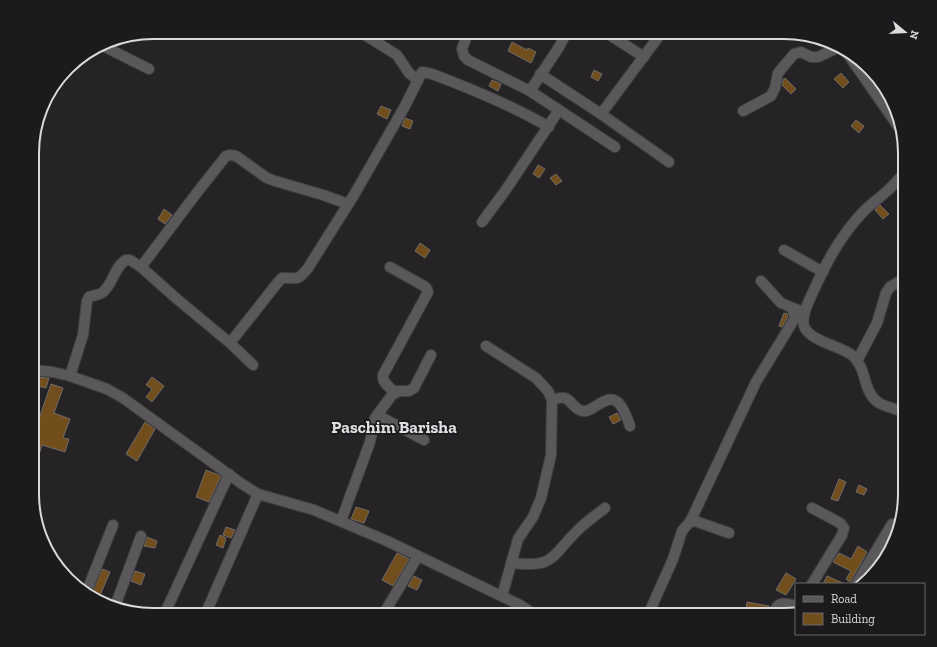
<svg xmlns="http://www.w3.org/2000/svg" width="937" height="647" font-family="'Zilla Slab',serif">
  <rect width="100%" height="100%" fill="#252326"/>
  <!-- building -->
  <g fill="#714e1b" stroke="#6e6b68">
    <polygon points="512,42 527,50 528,48 536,52 531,63 508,51"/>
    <polygon points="594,70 602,74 598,81 591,77"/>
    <polygon points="841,73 849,82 843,88 834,79"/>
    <polygon points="785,78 796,89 791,94 782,85 783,80"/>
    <polygon points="492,80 501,84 498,91 489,86"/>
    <polygon points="381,106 391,110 387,119 377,114"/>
    <polygon points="405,118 413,121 410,129 402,126"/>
    <polygon points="856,120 864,126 859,133 851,126"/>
    <polygon points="538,165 545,169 539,178 533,174"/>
    <polygon points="556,174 562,181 556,185 550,178"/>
    <polygon points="880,205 889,214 883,219 875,210"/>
    <polygon points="164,209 172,215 165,224 158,219"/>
    <polygon points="420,243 430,250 425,258 415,251"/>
    <polygon points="784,313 787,314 788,317 782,327 779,326"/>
    <polygon points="34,377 49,378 46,388 33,385"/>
    <polygon points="152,377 164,386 152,402 146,397 152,389 146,385"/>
    <polygon points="51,384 63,388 54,413 70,419 63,438 69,439 65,452 42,445 40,452 33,449 33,436"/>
    <polygon points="617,413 621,420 613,424 609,417"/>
    <polygon points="145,422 155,429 137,461 126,454"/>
    <polygon points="206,470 221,476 209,502 196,497"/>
    <polygon points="839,479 846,482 838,501 831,499"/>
    <polygon points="859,485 867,489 864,495 856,492"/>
    <polygon points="356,507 369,511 364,523 351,519"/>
    <polygon points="226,527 235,530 231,538 223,535"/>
    <polygon points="220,535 226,538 223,548 216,545"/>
    <polygon points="147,537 157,541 155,548 144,546"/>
    <polygon points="858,546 867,552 850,582 846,579 851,571 833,562 839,553 851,559"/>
    <polygon points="397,553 409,559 393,586 382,580"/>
    <polygon points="102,569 110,572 98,600 91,596"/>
    <polygon points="135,571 145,574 141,585 131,581"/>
    <polygon points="786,573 796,579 786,595 776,590"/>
    <polygon points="414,576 422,580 417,590 408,586"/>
    <polygon points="827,576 845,584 823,584"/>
    <polygon points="747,602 769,606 767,615 745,615"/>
  </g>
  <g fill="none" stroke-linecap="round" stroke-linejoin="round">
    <!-- minor casing -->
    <g stroke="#403e40" stroke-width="12">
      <g id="minor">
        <polyline points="360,32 397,55 409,73 418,80"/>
        <polyline points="468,32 462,49 464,56 468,60 530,91 615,147"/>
        <polyline points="605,32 644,57"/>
        <polyline points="101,45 149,69"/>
        <polyline points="845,50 900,129"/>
        <polyline points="540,74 601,114 669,162"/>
        <polyline points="530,91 559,47 567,32"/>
        <polyline points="743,111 771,96 775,88 778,73 794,54 801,52 811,57 818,57 839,47"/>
        <polyline points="601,114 662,32"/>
        <path d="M905 172C899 179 893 186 886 192 878 199 870 205 863 212 840 236 825 265 812 294 808 303 801 316 804 326 810 342 842 346 853 356 868 370 862 392 879 403 886 407 896 409 905 412"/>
        <polyline points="482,222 505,191 559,110"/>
        <polyline points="784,250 823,272"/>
        <polyline points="141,267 199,190 226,156 230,155 236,156 267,178 275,181 323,195 348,204"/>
        <path d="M390 267 424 286 427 289 428 292 383 375C382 383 390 388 396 393"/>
        <polyline points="761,281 781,303 798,310"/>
        <path d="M230 343 279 281 282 278C297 277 296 283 308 268L354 195 405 106 422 72 432 74C472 89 511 105 549 127"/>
        <polyline points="486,346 536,378 548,391 552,400 551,455 541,498 533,517 518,539 502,596"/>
        <polyline points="857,361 877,323 886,293 890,287 905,278"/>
        <polyline points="33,370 53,372 70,376 107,389 123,398 242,484 258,494 314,510 387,541 520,605 535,615"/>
        <path d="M70 376 83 335 87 301 89 297C94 295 101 295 104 291 113 283 115 266 126 260H130L141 267 177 299 230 343 253 365"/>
        <path d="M552 400C572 392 569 407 582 411 593 414 609 388 621 406 625 412 628 420 630 426"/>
        <polyline points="377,415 424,440"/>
        <polyline points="812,508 840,523 844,528 842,535 812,584"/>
        <polyline points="341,521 370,442 375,418 392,395 398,391 409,391 414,388 431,355"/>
        <polyline points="690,522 756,382 795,318 792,308"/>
        <path d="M511 563C556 568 550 557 578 530 586 522 596 515 605 508"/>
        <polyline points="856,584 892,524"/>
        <polyline points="86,593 113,525"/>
        <polyline points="114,609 141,536"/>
        <polyline points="164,615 229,474"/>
        <polyline points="205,615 258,494"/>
        <polyline points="383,615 418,556"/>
        <polyline points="515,615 520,605"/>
        <polyline points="648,615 673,559 682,531 687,525 690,522 695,521 729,533"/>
        <path d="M773 615C777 601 783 602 796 606"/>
      </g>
    </g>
    <!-- minor -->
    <use href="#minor" stroke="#5a585b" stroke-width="10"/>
  </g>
  <g text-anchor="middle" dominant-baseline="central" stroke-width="3.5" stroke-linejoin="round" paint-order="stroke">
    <!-- neighbourhood labels -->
    <g font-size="17" font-weight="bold" fill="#e1dfe2" stroke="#1c1a1d">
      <text x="394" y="427">Paschim Barisha</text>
    </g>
  </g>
  <!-- crop -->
  <path d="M0 0H937V647H0ZM153 39H784A114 114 0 0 1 898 153V494A114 114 0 0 1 784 608H153A114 114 0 0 1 39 494V153A114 114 0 0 1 153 39Z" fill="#1c1a1d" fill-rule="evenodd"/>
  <path fill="none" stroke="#dad9db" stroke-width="2" d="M153 39H784A114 114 0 0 1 898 153V494A114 114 0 0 1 784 608H153A114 114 0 0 1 39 494V153A114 114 0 0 1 153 39Z"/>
  <!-- legend -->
  <rect x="795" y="583" width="130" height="52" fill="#1c1a1d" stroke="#686669"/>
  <rect x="803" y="596" width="20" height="6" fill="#5a585b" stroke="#686669"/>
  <text x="831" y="603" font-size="12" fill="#dad9db">Road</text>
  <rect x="803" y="613" width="20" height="12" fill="#714e1b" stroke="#686669"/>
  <text x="831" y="623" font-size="12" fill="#dad9db">Building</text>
  <!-- north arrow -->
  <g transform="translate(905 32) rotate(108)" stroke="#1c1a1d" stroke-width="3" paint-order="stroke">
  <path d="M0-3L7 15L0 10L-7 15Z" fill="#dad9db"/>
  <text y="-6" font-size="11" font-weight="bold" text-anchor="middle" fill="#dad9db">N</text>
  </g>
</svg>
